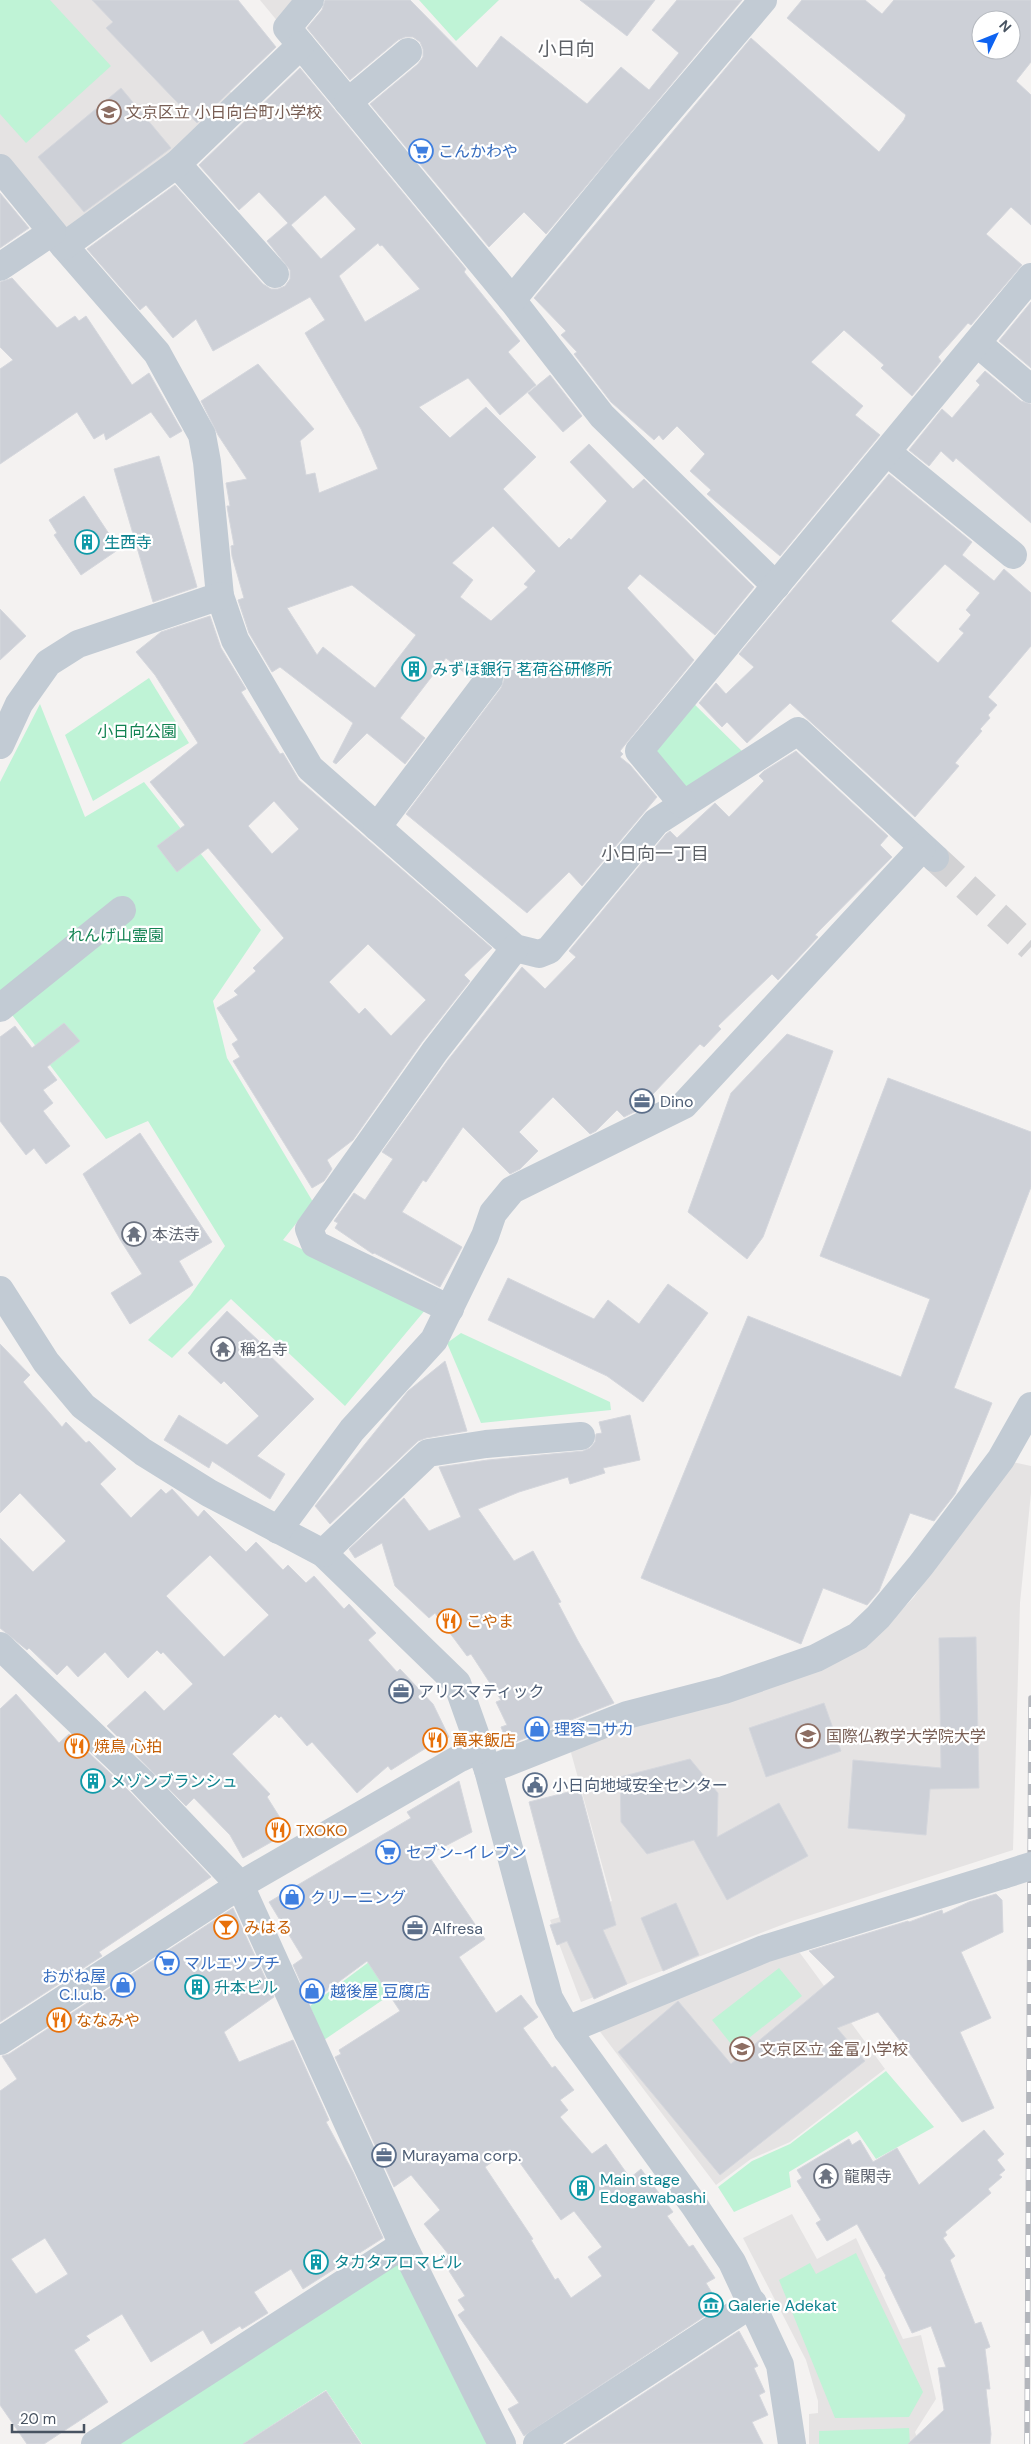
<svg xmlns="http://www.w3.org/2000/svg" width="1031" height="2444" font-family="'DM Sans','Noto Sans JP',sans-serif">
  <rect width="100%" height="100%" fill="#f4f2f1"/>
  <!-- education -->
  <g fill="#e5e3e3">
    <polygon points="0,0 207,0 173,28 234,96 170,154 69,230 56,226 0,157"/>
    <polygon points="260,0 297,0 279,23"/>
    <polygon points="1008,1461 1031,1466 1031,1493 1020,1603 1013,1850 792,1921 581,2002 550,1920 612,1901 570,1749 630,1724 835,1661 868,1646 914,1597"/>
    <polygon points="800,1953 885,2069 790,2142 751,2159 716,2185 598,2029 784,1954"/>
    <polygon points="792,2214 817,2259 856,2238 903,2339 921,2335 936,2399 915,2432 919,2444 809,2444 809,2414 818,2413 818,2401 806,2360 743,2238"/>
  </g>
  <!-- green -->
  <g fill="#bff3d6">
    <polygon points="0,0 50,0 111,66 26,143 0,114"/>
    <polygon points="419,0 499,0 456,41"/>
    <polygon points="149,678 189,743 93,801 65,735"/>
    <polygon points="689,699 747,756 691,795 648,749"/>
    <polygon points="40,704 85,817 144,782 261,930 213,1001 227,1058 313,1202 283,1240 426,1309 345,1406 231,1299 172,1358 148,1340 190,1296 225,1246 148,1121 106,1139 0,999 0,782"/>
    <polygon points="461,1333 610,1402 611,1410 481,1423 447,1343"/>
    <polygon points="381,1953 406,1984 324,2040 310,2006"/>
    <polygon points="779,1968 802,1996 735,2049 712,2020"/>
    <polygon points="886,2071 934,2127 876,2159 857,2131 789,2172 791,2187 734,2212 718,2187 752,2161 790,2144"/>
    <polygon points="856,2253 923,2392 909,2417 835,2418 779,2280 810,2263 816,2274"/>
    <polygon points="401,2254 495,2444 362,2444 326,2390 243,2444 111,2444"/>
    <polygon points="909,2428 910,2444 819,2444 819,2431"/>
  </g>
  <!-- building -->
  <g fill="#cdd0d7" stroke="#d5d7dd" fill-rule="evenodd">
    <polygon points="92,0 238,0 276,47 197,123 106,28 113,22"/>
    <polygon points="325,0 410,0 477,68 501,36 587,104 621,67 649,90 679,53 652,30 677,0 742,0 546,234 524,212 489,247 370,104 418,64 423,57 423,49 420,42 413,37 405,37 398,40 350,80 307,28 322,10"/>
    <polygon points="580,0 655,0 627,36"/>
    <path d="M802 0H865L882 14 894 0H1031V62L1016 81 1031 95V225L1011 207 986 234 1022 265 971 325 968 323 938 357 941 361 912 396 881 368 884 365 844 330 811 362 863 406 855 415 880 435 780 556 707 494 711 490 690 471 705 454 677 426 663 440 659 435 654 440 611 402 574 354 577 352 561 335 566 331 534 298 751 38 879 152 904 120 906 115 787 18ZM981 20H1011V50H981Z"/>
    <path d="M300 68 466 269 464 272 520 341 508 352 536 385 500 415 468 378 419 407 450 438 486 407 536 457 503 489 559 548 569 538 571 540 607 501 570 462 589 444 633 489 644 479 754 587 715 635 640 574 627 588 694 660 620 751 623 754 620 757 630 765 657 797 582 886 569 872 527 913 406 814 501 688 504 680 503 672 499 667 491 664H483L471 678 446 658 400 718 425 738 405 764 367 733 336 764 333 762 353 723 280 667 272 672 249 633 238 600 244 598 232 556 231 546 234 545 228 512 227 506H230L226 483 247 479 218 435 201 401 258 364 314 429 300 441 306 475 315 473 319 493 378 469 361 429 305 333 325 320 310 297 213 351 196 319 173 338 146 305 140 310 87 249 175 185 263 284 271 289H278L285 286 290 279V270L267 241 288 223 259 192 239 210 199 165ZM325 195 356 229 321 259 291 225ZM378 243 380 246 382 245 420 289 365 322 339 276ZM493 526 536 571 524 584 528 587 491 621 460 597 473 580 452 563ZM352 585 416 635 375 688 323 647 317 655 287 608Z"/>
    <polygon points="121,88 171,148 84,212 38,157"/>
    <polygon points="0,193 29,228 0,248"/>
    <polygon points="12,278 57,328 75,316 79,321 86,316 132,385 149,373 182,431 170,438 151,412 106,440 104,433 94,439 77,412 0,464 0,369 13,360 0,347 0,282"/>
    <polygon points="1031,302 1031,368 999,341"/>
    <polygon points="985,371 1021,401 1031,404 1031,523 956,458 953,462 941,451 929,466 909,450 942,409 952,418 980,385 976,381"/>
    <polygon points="550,375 582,416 563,432 528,393"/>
    <polygon points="159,456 197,587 153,602 114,469"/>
    <path d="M889 474 972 542 962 555 994 581 1004 569 1031 593V646L988 697 997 705 988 715 990 718 980 729 982 731 955 763 959 766 915 817 790 703 747 743 727 722 722 727 699 703 716 683 726 694 754 667 739 654ZM945 564 980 593 966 610 971 615 959 629 964 633 938 663 891 621Z"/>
    <polygon points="84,496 119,549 81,575 54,535 57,533 49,520"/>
    <polygon points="0,609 26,636 0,660"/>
    <path d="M210 616 221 648 246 689 241 692 280 754 283 753 299 780 492 948 464 975 470 981 422 1042 353 1140 327 1160 332 1169 324 1181 312 1188 233 1061 240 1057 232 1044 238 1040 217 1008 238 995 234 991 256 971 253 968 284 938 208 848 177 872 157 846 185 825 150 782 198 743 155 675 136 652 161 632ZM274 801 299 829 272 854 248 826ZM368 944 426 1000 391 1036 365 1008 359 1014 329 982Z"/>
    <polygon points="796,751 888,836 880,845 892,857 815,935 818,937 778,980 772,974 718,1026 721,1029 704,1047 700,1044 638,1110 624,1117 617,1110 596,1131 590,1134 553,1097 519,1132 538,1151 520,1169 510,1174 463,1127 426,1182 423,1180 402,1212 462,1247 440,1287 374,1253 373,1254 335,1228 338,1223 334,1221 354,1193 365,1200 393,1159 382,1152 448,1060 522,967 545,989 576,957 569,951 666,834 670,831 677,838 715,803 729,817 764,781 759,776 764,771"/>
    <polygon points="64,1023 80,1041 47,1067 57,1080 43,1090 53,1103 43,1111 70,1146 46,1164 34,1148 26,1155 0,1121 0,1037 15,1026 32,1048"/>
    <polygon points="787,1034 833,1051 763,1237 747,1259 688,1212 731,1093"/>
    <polygon points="888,1078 1031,1132 1031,1187 954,1388 992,1403 955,1494 934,1521 910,1513 879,1591 867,1605 823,1588 801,1644 641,1578 748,1316 901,1377 930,1299 820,1256"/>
    <polygon points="140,1133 212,1242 179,1261 193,1285 130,1324 111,1293 142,1274 121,1241 83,1174"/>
    <polygon points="508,1278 594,1319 608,1300 639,1324 668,1284 708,1313 643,1402 607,1376 488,1320"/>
    <polygon points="227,1311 260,1342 258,1344 314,1399 257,1456 285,1474 270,1499 212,1461 209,1468 164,1440 179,1415 227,1445 259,1416 224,1381 221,1384 188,1353"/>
    <path d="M0 1344 30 1375 23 1382 62 1427 66 1422 86 1443 89 1441 116 1469 100 1484 131 1518 161 1489 166 1494 172 1489 198 1517 204 1510 246 1552 256 1542 283 1570 288 1565 306 1583 314 1576 344 1609 349 1604 376 1633 368 1640 397 1672 400 1669 433 1704 449 1737 426 1748 391 1770 388 1766 357 1793 312 1742 307 1746 281 1716 279 1718 275 1714 232 1754 270 1794 267 1797 289 1832 243 1858 230 1835 194 1798 186 1806 107 1726 145 1691 164 1711 193 1684 163 1652 161 1654 157 1650 128 1678 105 1652 78 1677 67 1665 57 1675 29 1648 27 1650 0 1628V1538L33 1572 66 1541 20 1493 0 1513ZM210 1555 269 1615 224 1657 166 1596Z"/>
    <polygon points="445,1361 467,1431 426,1438 418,1441 330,1524 315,1506 408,1391"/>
    <polygon points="630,1415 640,1460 603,1468 605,1473 570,1484 568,1477 519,1492 478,1509 514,1561 533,1551 561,1602 558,1603 578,1641 614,1703 508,1745 501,1727 507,1725 496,1702 501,1700 471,1654 467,1656 435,1613 429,1618 395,1586 382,1543 355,1558 349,1549 404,1498 429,1531 461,1517 439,1467 488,1460 583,1451 590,1448 595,1442 596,1434 602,1433 599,1422"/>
    <polygon points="976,1637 979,1788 930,1789 926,1835 848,1828 853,1760 941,1768 939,1638"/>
    <polygon points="16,1694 59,1743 69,1734 130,1792 211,1877 99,1952 102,1956 0,2022 0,1709"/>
    <polygon points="824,1703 841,1751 766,1777 749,1728"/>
    <polygon points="690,1759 718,1793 717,1837 779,1803 808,1856 727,1900 694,1840 647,1854 621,1822 620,1777"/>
    <path d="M459 1781 472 1832 428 1855 485 1939 459 1957 496 2013 521 1995 538 2017 523 2028 552 2068 555 2066 574 2090 560 2100 568 2110 560 2117 592 2154 606 2144 630 2178 641 2169 673 2212 667 2216 689 2247 693 2245 715 2278 706 2283 720 2306 524 2436 508 2409 519 2403 458 2315 465 2310 458 2300 465 2296 442 2260 449 2255 424 2224 440 2210 411 2175 394 2187 335 2057 341 2054 339 2050 400 2011 367 1961 310 2003 293 1965 303 1958 269 1902 411 1818 407 1812ZM510 2149 561 2220 574 2211 602 2247 588 2257 602 2276 571 2298 558 2278 555 2280 531 2240 533 2239 485 2167Z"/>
    <polygon points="580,1789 616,1925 603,1930 627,1984 594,1999 567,1941 557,1945 550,1925 561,1922 529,1802"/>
    <polygon points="996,1894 1002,1900 1003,1932 961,1952 991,2018 960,2032 994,2108 962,2122 878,2012 837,2028 865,2061 720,2175 618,2052 678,2001 731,2064 835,1977 809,1951 908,1921 909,1922 942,1910 943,1914 969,1902"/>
    <polygon points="676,1903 699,1955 663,1971 641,1918"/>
    <path d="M233 1908 274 1997 224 2032 239 2062 293 2040 329 2120 326 2122 353 2172 383 2238 303 2289 291 2269 254 2292 268 2313 242 2329 240 2326 211 2344 203 2330 151 2362 122 2314 86 2336 90 2340 74 2350 108 2402 44 2444H27L0 2405V2091L17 2079 2 2056 9 2054ZM45 2238 68 2274 36 2294 11 2259Z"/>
    <polygon points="984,2130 1004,2154 997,2160 1005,2170 999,2175 1002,2177 988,2189 991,2193 945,2232 947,2235 943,2238 955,2256 950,2260 975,2324 981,2322 990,2347 985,2349 990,2389 986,2389 991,2434 990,2444 908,2444 944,2410 938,2368 946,2367 931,2326 912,2333 885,2277 886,2276 857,2224 827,2241 816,2223 821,2220 797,2181 802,2178 797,2170 849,2139 852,2145 860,2140 873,2162 897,2148 919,2185"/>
    <polygon points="739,2331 758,2366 754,2368 765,2392 759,2395 768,2415 752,2422 763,2444 566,2444"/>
    <polygon points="326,2391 361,2444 243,2444"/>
  </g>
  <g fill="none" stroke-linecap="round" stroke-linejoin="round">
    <!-- minor-tunnel -->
    <polyline stroke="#d2d2d4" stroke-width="28" stroke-dasharray="28 14" stroke-linecap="butt" points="935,858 1031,947"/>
    <!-- minor -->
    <g stroke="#c2cbd4" stroke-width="28">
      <polyline points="310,0 287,28 512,300 602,416 776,586"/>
      <polyline points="348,102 408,52"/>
      <polyline points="177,164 275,274"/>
      <polyline points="0,168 64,246 157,353 202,435 207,462 220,596 235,640 310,768 515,948 539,954 549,950 656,822 798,731 935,858"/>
      <polyline points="64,246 177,164 301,45"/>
      <polyline points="0,267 52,232"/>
      <polyline points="512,300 625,162 763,0"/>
      <polyline points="977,343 1031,389"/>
      <polyline points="887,452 1013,555"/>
      <polyline points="0,745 19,704 48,663 78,644 220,596"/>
      <polyline points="683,804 639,751 1031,277"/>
      <polyline points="377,827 489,679"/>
      <polyline points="0,1008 122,910"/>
      <polyline points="0,1290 46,1362 83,1406 143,1452 209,1493 323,1553 457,1683 488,1770 549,1998 567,2030 694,2205 732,2262 780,2365 792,2444"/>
      <polyline points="450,1309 315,1244 309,1229 435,1051 515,948"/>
      <polyline points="278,1530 352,1430 434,1340 485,1236 493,1213 512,1190 684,1105 922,848"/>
      <polyline points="323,1553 428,1453 486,1444 581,1436"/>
      <polyline points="0,1646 141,1781 240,1885 403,2245 502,2444"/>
      <polyline points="488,1770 627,1715 724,1690 816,1658 858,1636 878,1617 921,1565 1001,1459 1031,1406"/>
      <polyline points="567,2030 764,1949 1003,1875"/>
      <polyline points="0,2041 240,1885 460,1758 481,1748"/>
      <polyline points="95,2444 403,2245"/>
      <polyline points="537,2444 753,2303"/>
    </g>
    <!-- rail casing -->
    <g stroke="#b3b6bc" stroke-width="5.5">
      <polyline id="rail" points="1027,2444 1031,1698"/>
    </g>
    <!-- rail -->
    <use href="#rail" stroke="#fff" stroke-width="4" stroke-dasharray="11" stroke-linecap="butt"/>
    <!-- minor-bridge -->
    <polyline stroke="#c2cbd4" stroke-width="28" points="1003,1875 1031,1866"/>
  </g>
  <!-- icons -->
  <defs>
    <g id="school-ring" transform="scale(1.25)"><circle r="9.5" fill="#fff" stroke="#8d6e63" stroke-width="1.5"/><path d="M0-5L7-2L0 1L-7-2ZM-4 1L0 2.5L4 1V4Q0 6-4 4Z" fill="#8d6e63"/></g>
    <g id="supermarket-ring" transform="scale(1.25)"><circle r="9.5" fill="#fff" stroke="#3f7fe0" stroke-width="1.5"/><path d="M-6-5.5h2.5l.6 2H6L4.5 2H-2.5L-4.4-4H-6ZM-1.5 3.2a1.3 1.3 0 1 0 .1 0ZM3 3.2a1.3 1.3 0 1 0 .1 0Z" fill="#3f7fe0"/></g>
    <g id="building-ring" transform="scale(1.25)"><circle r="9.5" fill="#fff" stroke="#0f9aa8" stroke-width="1.5"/><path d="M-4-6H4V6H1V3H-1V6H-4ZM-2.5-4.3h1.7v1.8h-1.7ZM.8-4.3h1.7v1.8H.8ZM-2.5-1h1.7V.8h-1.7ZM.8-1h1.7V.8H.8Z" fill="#0f9aa8"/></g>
    <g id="office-ring" transform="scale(1.25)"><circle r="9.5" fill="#fff" stroke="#5c6f8a" stroke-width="1.5"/><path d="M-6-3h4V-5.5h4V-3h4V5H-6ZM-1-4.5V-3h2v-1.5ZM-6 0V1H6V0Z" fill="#5c6f8a"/></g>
    <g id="temple-ring" transform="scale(1.25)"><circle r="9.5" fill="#fff" stroke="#6b7280" stroke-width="1.5"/><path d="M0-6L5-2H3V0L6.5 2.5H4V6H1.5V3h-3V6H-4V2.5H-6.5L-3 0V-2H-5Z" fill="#6b7280"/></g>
    <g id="restaurant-ring" transform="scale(1.25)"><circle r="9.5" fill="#fff" stroke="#e8710a" stroke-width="1.5"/><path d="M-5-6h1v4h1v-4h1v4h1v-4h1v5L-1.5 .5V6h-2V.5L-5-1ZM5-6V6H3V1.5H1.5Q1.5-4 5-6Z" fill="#e8710a"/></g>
    <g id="shop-ring" transform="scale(1.25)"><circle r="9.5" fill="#fff" stroke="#3f7fe0" stroke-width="1.5"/><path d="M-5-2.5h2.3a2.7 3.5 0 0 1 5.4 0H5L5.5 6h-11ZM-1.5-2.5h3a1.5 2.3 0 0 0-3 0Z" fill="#3f7fe0"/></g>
    <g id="university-ring" transform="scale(1.25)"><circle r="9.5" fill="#fff" stroke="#8d6e63" stroke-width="1.5"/><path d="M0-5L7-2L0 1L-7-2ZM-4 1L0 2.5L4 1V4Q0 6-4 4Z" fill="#8d6e63"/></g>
    <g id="civic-ring" transform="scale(1.25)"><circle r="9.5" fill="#fff" stroke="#5c6f8a" stroke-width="1.5"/><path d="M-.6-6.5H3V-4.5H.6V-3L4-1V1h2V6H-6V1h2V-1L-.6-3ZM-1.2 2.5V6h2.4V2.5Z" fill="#5c6f8a"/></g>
    <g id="bar-ring" transform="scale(1.25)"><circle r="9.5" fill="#fff" stroke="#e8710a" stroke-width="1.5"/><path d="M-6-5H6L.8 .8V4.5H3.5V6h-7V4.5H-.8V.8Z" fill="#e8710a"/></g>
    <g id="museum-ring" transform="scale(1.25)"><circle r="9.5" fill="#fff" stroke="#0f9aa8" stroke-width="1.5"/><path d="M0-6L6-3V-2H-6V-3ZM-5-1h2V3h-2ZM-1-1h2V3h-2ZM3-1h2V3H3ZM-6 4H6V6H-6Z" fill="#0f9aa8"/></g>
  </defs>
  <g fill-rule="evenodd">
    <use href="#school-ring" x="109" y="112"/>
    <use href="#supermarket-ring" x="421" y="151"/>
    <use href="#building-ring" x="87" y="542"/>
    <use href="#building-ring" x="414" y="669"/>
    <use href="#office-ring" x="642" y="1101"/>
    <use href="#temple-ring" x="134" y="1234"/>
    <use href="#temple-ring" x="223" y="1349"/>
    <use href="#restaurant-ring" x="449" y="1621"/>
    <use href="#office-ring" x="401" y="1691"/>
    <use href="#shop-ring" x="537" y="1729"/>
    <use href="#university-ring" x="808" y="1736"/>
    <use href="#restaurant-ring" x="435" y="1740"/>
    <use href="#restaurant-ring" x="77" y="1746"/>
    <use href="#building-ring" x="93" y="1781"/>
    <use href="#civic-ring" x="535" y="1785"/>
    <use href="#restaurant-ring" x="278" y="1830"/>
    <use href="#supermarket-ring" x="388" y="1852"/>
    <use href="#shop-ring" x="292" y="1897"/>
    <use href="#bar-ring" x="226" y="1927"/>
    <use href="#office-ring" x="415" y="1928"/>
    <use href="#supermarket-ring" x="167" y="1963"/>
    <use href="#shop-ring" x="123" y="1985"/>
    <use href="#building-ring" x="197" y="1987"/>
    <use href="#shop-ring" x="312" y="1991"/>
    <use href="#restaurant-ring" x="59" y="2020"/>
    <use href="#school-ring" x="742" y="2049"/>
    <use href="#office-ring" x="384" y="2155"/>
    <use href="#temple-ring" x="826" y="2176"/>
    <use href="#building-ring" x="582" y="2188"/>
    <use href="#building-ring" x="316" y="2262"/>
    <use href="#museum-ring" x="711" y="2305"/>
  </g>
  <g text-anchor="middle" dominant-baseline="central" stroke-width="4.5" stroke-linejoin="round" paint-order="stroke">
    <!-- education labels -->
    <g font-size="16" fill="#785e54" stroke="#fff" text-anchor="start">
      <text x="126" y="112">文京区立 小日向台町小学校</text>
      <text x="826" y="1736">国際仏教学大学院大学</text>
      <text x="760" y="2049">文京区立 金富小学校</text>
    </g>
    <!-- shop labels -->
    <g font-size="16" fill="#366cbe" stroke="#fff" text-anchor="start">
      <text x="438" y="151">こんかわや</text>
      <text x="554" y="1729">理容コサカ</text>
      <text x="406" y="1852">セブン-イレブン</text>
      <text x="310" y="1897">クリーニング</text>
      <text x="184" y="1963">マルエツプチ</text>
      <text x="106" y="1976" text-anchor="end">おがね屋<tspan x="106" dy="18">C.l.u.b.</tspan></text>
      <text x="330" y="1991">越後屋 豆腐店</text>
    </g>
    <!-- culture labels -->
    <g font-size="16" fill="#0d838f" stroke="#fff" text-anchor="start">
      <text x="104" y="542">生西寺</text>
      <text x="432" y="669">みずほ銀行 茗荷谷研修所</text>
      <text x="110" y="1781">メゾンブランシュ</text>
      <text x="214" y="1987">升本ビル</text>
      <text x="600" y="2179">Main stage<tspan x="600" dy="18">Edogawabashi</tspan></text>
      <text x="334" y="2262">タカタアロマビル</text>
      <text x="728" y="2305">Galerie Adekat</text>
    </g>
    <!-- park labels -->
    <g font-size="16" fill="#128352" stroke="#fff">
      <text x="137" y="731">小日向公園</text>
      <text x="116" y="935">れんげ山霊園</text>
    </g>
    <!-- service labels -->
    <g font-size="16" fill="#4e5e75" stroke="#fff" text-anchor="start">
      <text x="660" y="1101">Dino</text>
      <text x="418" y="1691">アリスマティック</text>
      <text x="552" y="1785">小日向地域安全センター</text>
      <text x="432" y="1928">Alfresa</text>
      <text x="402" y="2155">Murayama corp.</text>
    </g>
    <!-- worship labels -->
    <g font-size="16" fill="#5b616d" stroke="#fff" text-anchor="start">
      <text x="152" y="1234">本法寺</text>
      <text x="240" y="1349">稱名寺</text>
      <text x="844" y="2176">龍閑寺</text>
    </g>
    <!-- food labels -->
    <g font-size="16" fill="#c56008" stroke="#fff" text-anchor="start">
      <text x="466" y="1621">こやま</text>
      <text x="452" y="1740">萬来飯店</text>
      <text x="94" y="1746">焼鳥 心拍</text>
      <text x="296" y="1830">TXOKO</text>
      <text x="244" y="1927">みはる</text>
      <text x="76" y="2020">ななみや</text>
    </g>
    <!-- neighbourhood labels -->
    <g font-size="18" fill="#5d6167" stroke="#fff">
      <text x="655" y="854">小日向一丁目</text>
    </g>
    <!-- quarter labels -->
    <g font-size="19" fill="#5d6167" stroke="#fff">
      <text x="566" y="48">小日向</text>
    </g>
  </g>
  <!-- north arrow -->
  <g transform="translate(996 35) rotate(47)"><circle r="24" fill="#ffffff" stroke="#b6bac0"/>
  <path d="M0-4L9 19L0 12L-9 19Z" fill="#0e63f1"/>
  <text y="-8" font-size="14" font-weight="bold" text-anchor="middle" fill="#485361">N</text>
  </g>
  <!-- scale -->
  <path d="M12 2424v8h72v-8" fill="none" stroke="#485361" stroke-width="2.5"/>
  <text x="20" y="2424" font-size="15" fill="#485361" stroke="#ffffff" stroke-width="4" paint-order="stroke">20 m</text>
</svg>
